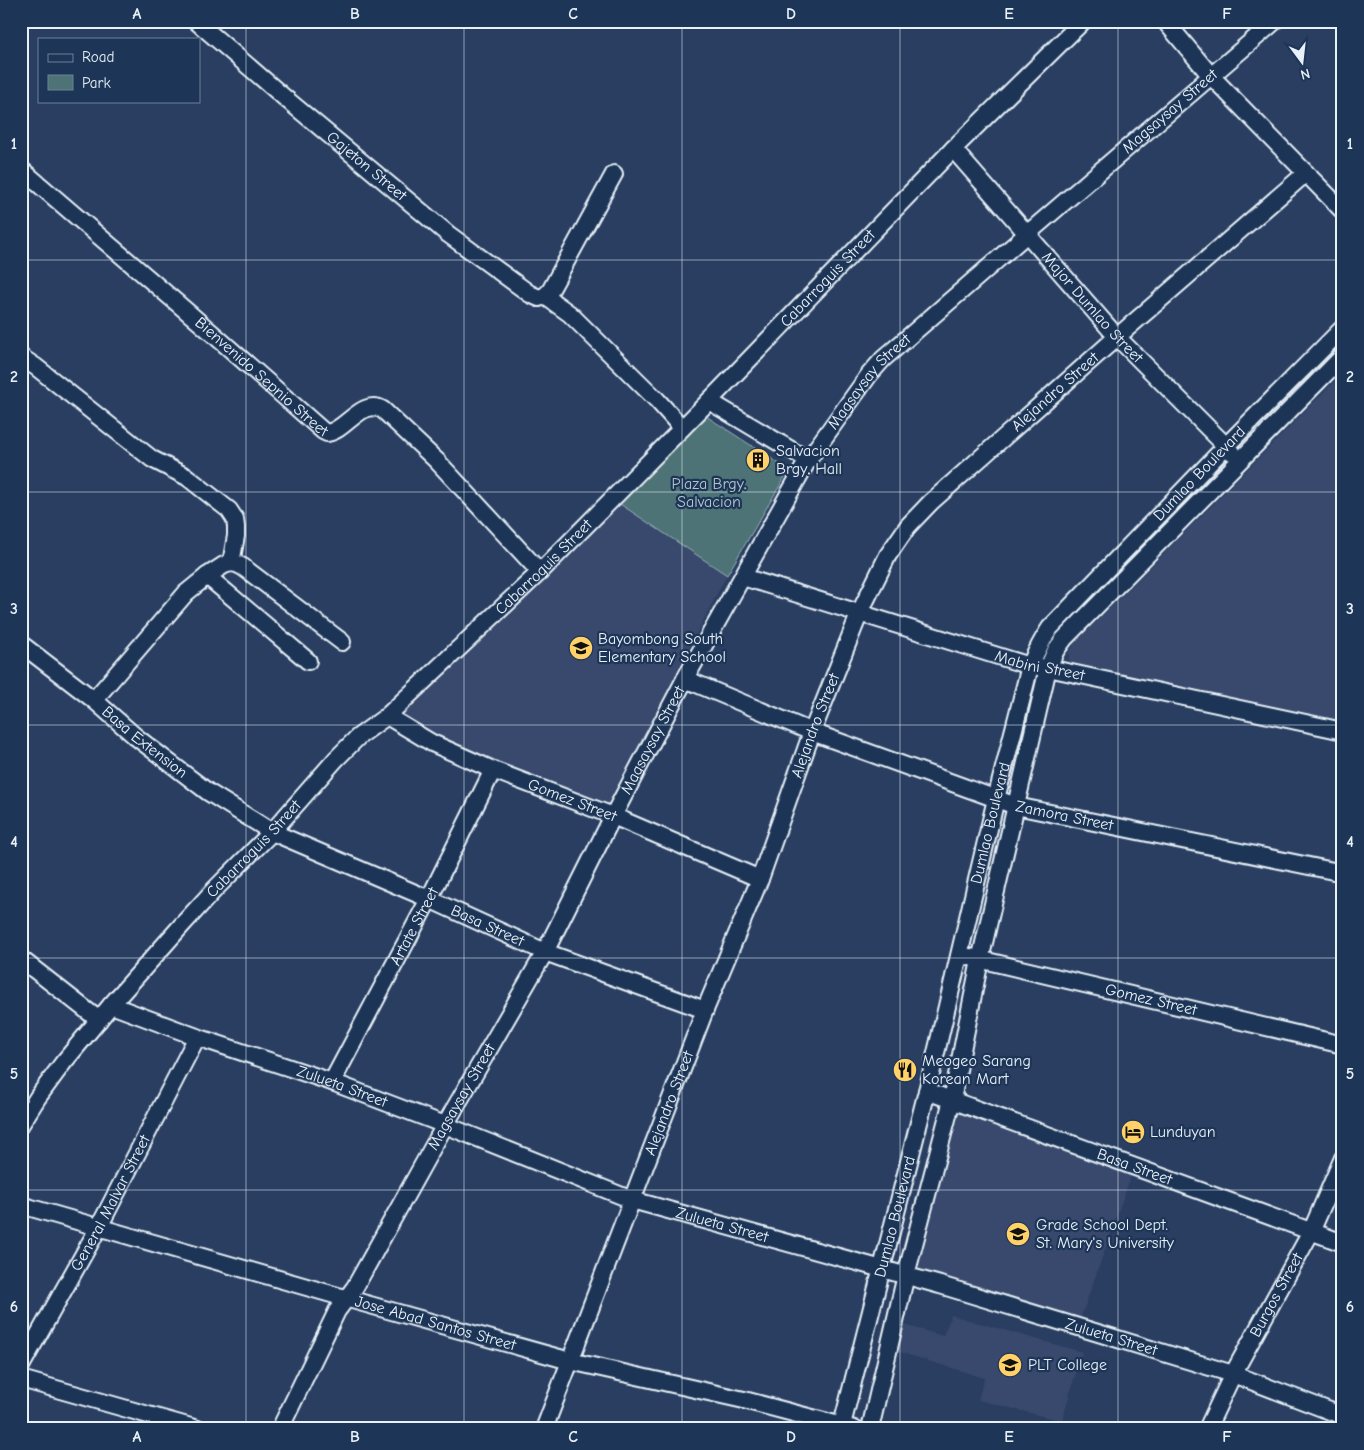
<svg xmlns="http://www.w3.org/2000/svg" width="1364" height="1450" font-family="'Comic Neue',sans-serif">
  <rect width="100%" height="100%" fill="#293e61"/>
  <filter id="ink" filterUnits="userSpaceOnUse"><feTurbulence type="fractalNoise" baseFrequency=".02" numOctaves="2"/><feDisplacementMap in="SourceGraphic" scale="10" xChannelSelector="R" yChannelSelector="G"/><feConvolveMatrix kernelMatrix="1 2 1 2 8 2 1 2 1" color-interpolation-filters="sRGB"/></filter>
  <g filter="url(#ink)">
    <!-- built -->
    <g fill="#38496d">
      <polygon points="1343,373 1343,721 1069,667 1069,653 1075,643"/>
      <polygon points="620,504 727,575 606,809 488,767 398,720"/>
      <polygon points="960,1109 1131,1176 1079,1323 915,1272"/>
      <polygon points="951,1315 1082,1352 1062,1421 978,1400 984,1378 896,1351 901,1324 943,1336"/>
    </g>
    <!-- green -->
    <polygon fill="#4d7376" stroke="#9ab2b7" points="706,416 789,470 727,575 620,504"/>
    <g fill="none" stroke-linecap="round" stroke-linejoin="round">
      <!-- minor casing -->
      <g stroke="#e8f1f8" stroke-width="20">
        <g id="minor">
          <path id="s1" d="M196 21 285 98 448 234 530 294 539 298 545 296 550 291 614 174"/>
          <polyline points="1165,21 1211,76 1343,211"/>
          <path id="s2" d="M953 149 1117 337 1232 452"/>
          <path id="s3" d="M21 169 212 333 323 431 327 433C346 431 362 397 383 410L437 461 540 572"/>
          <polyline points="545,296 570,314 657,400 682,428"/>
          <polyline points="21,357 36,367 152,459 187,477 229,510 235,519 236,527 236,536 231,563"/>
          <polyline points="709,401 808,460"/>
          <polyline points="207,576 308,661"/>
          <path id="s4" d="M743 577 1030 666 1048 668 1343 731"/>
          <path id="s5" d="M21 644 94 700 136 737 208 792 272 832 429 899 545 952 705 1010"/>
          <path id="s6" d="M685 679 812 732 1016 806 1343 873"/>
          <polyline points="94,700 186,593 207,576 224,565 231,563 237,564 243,567 342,642"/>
          <path id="s7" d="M387 716 432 743 493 770 613 816 760 879"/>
          <path id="s8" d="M970 957 1343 1045"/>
          <polyline points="21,959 99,1020"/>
          <path id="s9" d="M111 1005 197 1037 332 1082 445 1125 632 1200 940 1285 1233 1374 1343 1416"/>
          <path id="s10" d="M332 1082 429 899 493 770"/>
          <path id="s11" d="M927 1091 1343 1243"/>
          <path id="s12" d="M21 1124 38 1097 63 1063 111 1005 182 925 215 889 272 832 336 759 358 737 387 716 540 572 709 401 953 149 1083 21"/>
          <path id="s13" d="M21 1205 345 1298 570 1361 744 1400 854 1429"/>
          <path id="s14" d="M21 1366 99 1227 197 1037"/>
          <polyline points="21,1379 198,1429"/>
          <path id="s15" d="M280 1429 337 1311 355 1287 445 1125 545 952 613 816 685 679 808 460 869 375 883 359 1027 234 1275 21"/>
          <path id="s16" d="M544 1429 705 1010 760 879 812 732 860 612 888 555 908 526 931 502 1117 337 1306 173"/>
          <path id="s17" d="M841 1429 927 1091 996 799 1030 666C1036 652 1042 640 1050 628L1226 446 1343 328"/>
          <polyline points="870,1429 906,1275 952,1100 980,960 1048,668 1056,650 1064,639 1343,356"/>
          <path id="s18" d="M1207 1429 1233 1374 1311 1232 1343 1158"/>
        </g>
      </g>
      <!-- minor -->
      <use href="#minor" stroke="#1d3557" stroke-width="16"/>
    </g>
  </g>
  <!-- grid -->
  <path fill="none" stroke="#e8f1f8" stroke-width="1" stroke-opacity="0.55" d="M246 21V1429M464 21V1429M682 21V1429M900 21V1429M1118 21V1429M21 260H1343M21 492H1343M21 725H1343M21 958H1343M21 1190H1343"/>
  <!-- icons -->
  <defs>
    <g id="building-disc" transform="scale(1.25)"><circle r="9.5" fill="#ffd166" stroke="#1d3557"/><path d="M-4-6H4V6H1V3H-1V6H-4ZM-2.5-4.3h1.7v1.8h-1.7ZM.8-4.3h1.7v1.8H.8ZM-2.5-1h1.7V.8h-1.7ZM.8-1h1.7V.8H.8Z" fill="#111"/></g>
    <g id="school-disc" transform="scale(1.25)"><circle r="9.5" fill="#ffd166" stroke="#1d3557"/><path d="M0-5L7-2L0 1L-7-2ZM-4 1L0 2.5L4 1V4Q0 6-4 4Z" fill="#111"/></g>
    <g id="restaurant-disc" transform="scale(1.25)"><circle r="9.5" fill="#ffd166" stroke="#1d3557"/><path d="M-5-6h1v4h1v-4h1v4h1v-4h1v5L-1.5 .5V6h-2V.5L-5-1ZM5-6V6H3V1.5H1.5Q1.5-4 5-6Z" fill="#111"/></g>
    <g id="hotel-disc" transform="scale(1.25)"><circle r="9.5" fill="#ffd166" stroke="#1d3557"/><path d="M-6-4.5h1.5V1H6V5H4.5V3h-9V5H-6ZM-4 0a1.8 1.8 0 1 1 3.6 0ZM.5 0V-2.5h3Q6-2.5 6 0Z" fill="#111"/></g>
    <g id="university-disc" transform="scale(1.25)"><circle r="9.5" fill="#ffd166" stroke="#1d3557"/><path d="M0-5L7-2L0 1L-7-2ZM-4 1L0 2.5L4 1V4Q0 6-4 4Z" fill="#111"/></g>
  </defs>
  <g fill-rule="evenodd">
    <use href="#building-disc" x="758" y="460"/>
    <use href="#school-disc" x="581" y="648"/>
    <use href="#restaurant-disc" x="905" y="1070"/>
    <use href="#hotel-disc" x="1133" y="1132"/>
    <use href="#school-disc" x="1018" y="1234"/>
    <use href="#university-disc" x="1010" y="1365"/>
  </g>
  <g text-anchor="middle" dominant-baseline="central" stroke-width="4.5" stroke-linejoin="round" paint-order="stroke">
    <!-- street labels -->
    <g font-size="16" fill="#e8f1f8" stroke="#1d3557">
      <text stroke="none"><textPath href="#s15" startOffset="1609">Magsaysay Street</textPath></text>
      <text stroke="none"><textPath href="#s1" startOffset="224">Gajeton Street</textPath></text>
      <text stroke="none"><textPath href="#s12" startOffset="1171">Cabarroguis Street</textPath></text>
      <text stroke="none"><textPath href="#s2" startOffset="211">Major Dumlao Street</textPath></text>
      <text stroke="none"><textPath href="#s3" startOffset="318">Bienvenido Sepnio Street</textPath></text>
      <text stroke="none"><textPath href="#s15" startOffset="1204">Magsaysay Street</textPath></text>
      <text stroke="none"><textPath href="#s16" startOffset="1174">Alejandro Street</textPath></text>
      <text stroke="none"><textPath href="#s17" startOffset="1044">Dumlao Boulevard</textPath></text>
      <text stroke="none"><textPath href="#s12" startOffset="766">Cabarroguis Street</textPath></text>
      <text stroke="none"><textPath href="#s4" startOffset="310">Mabini Street</textPath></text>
      <text stroke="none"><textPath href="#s16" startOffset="754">Alejandro Street</textPath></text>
      <text stroke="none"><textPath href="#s15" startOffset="784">Magsaysay Street</textPath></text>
      <text stroke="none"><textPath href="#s5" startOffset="158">Basa Extension</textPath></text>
      <text stroke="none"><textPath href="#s7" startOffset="204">Gomez Street</textPath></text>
      <text stroke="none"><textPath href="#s6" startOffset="404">Zamora Street</textPath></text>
      <text stroke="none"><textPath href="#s17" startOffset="624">Dumlao Boulevard</textPath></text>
      <text stroke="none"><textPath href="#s12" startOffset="361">Cabarroguis Street</textPath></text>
      <text stroke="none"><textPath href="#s5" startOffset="549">Basa Street</textPath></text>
      <text stroke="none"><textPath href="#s10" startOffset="176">Artate Street</textPath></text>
      <text stroke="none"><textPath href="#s8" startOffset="186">Gomez Street</textPath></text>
      <text stroke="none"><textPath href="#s9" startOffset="245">Zulueta Street</textPath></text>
      <text stroke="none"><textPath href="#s15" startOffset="379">Magsaysay Street</textPath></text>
      <text stroke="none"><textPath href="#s16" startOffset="349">Alejandro Street</textPath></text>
      <text stroke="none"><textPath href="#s11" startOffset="221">Basa Street</textPath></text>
      <text stroke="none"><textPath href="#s14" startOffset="186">General Malvar Street</textPath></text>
      <text stroke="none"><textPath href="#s17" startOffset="219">Dumlao Boulevard</textPath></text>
      <text stroke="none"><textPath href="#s9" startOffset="650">Zulueta Street</textPath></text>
      <text stroke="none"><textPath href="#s18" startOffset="151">Burgos Street</textPath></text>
      <text stroke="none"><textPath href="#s13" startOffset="431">Jose Abad Santos Street</textPath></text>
      <text stroke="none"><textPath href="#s9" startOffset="1055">Zulueta Street</textPath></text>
    </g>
    <!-- poi labels -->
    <g font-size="16" fill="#e8f1f8" stroke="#1d3557" text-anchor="start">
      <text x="776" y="451">Salvacion<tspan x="776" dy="18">Brgy. Hall</tspan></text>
      <text x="598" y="639">Bayombong South<tspan x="598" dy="18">Elementary School</tspan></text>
      <text x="922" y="1061">Meogeo Sarang<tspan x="922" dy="18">Korean Mart</tspan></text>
      <text x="1150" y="1132">Lunduyan</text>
      <text x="1036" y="1225">Grade School Dept.<tspan x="1036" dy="18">St. Mary's University</tspan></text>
      <text x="1028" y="1365">PLT College</text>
    </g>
    <!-- park labels -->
    <g font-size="16" fill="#b2c5ca" stroke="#1d3557">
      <text x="709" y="484">Plaza Brgy.<tspan x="709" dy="18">Salvacion</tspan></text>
    </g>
  </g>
  <!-- margin -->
  <rect width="1364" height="1450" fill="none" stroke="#1d3557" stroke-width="55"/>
  <!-- legend -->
  <rect x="38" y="38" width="162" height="65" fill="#1d3557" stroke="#6e8097"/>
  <rect x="48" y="54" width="25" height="8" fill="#1d3557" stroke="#6e8097"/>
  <text x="82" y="62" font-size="15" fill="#e8f1f8">Road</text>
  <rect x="48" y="75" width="25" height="15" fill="#4d7376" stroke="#6e8097"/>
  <text x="82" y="88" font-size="15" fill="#e8f1f8">Park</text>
  <!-- north arrow -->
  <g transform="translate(1302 62) rotate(165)" stroke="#1d3557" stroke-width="4" paint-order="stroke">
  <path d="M0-4L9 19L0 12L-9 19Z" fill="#e8f1f8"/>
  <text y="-8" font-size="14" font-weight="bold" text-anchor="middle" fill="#e8f1f8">N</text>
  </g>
  <rect x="28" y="28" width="1308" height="1394" fill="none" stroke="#e8f1f8" stroke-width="2"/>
  <g font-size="16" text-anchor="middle" font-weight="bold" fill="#e8f1f8">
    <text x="137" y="19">A</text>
    <text x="355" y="19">B</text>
    <text x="573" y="19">C</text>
    <text x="791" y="19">D</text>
    <text x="1009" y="19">E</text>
    <text x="1227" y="19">F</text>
    <text x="14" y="149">1</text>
    <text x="1350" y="149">1</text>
    <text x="14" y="382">2</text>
    <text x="1350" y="382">2</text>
    <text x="14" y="614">3</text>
    <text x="1350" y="614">3</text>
    <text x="14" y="847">4</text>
    <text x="1350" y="847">4</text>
    <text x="14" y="1079">5</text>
    <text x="1350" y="1079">5</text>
    <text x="14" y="1312">6</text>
    <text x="1350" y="1312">6</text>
    <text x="137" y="1442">A</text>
    <text x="355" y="1442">B</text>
    <text x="573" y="1442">C</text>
    <text x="791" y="1442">D</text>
    <text x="1009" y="1442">E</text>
    <text x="1227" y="1442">F</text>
  </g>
</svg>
